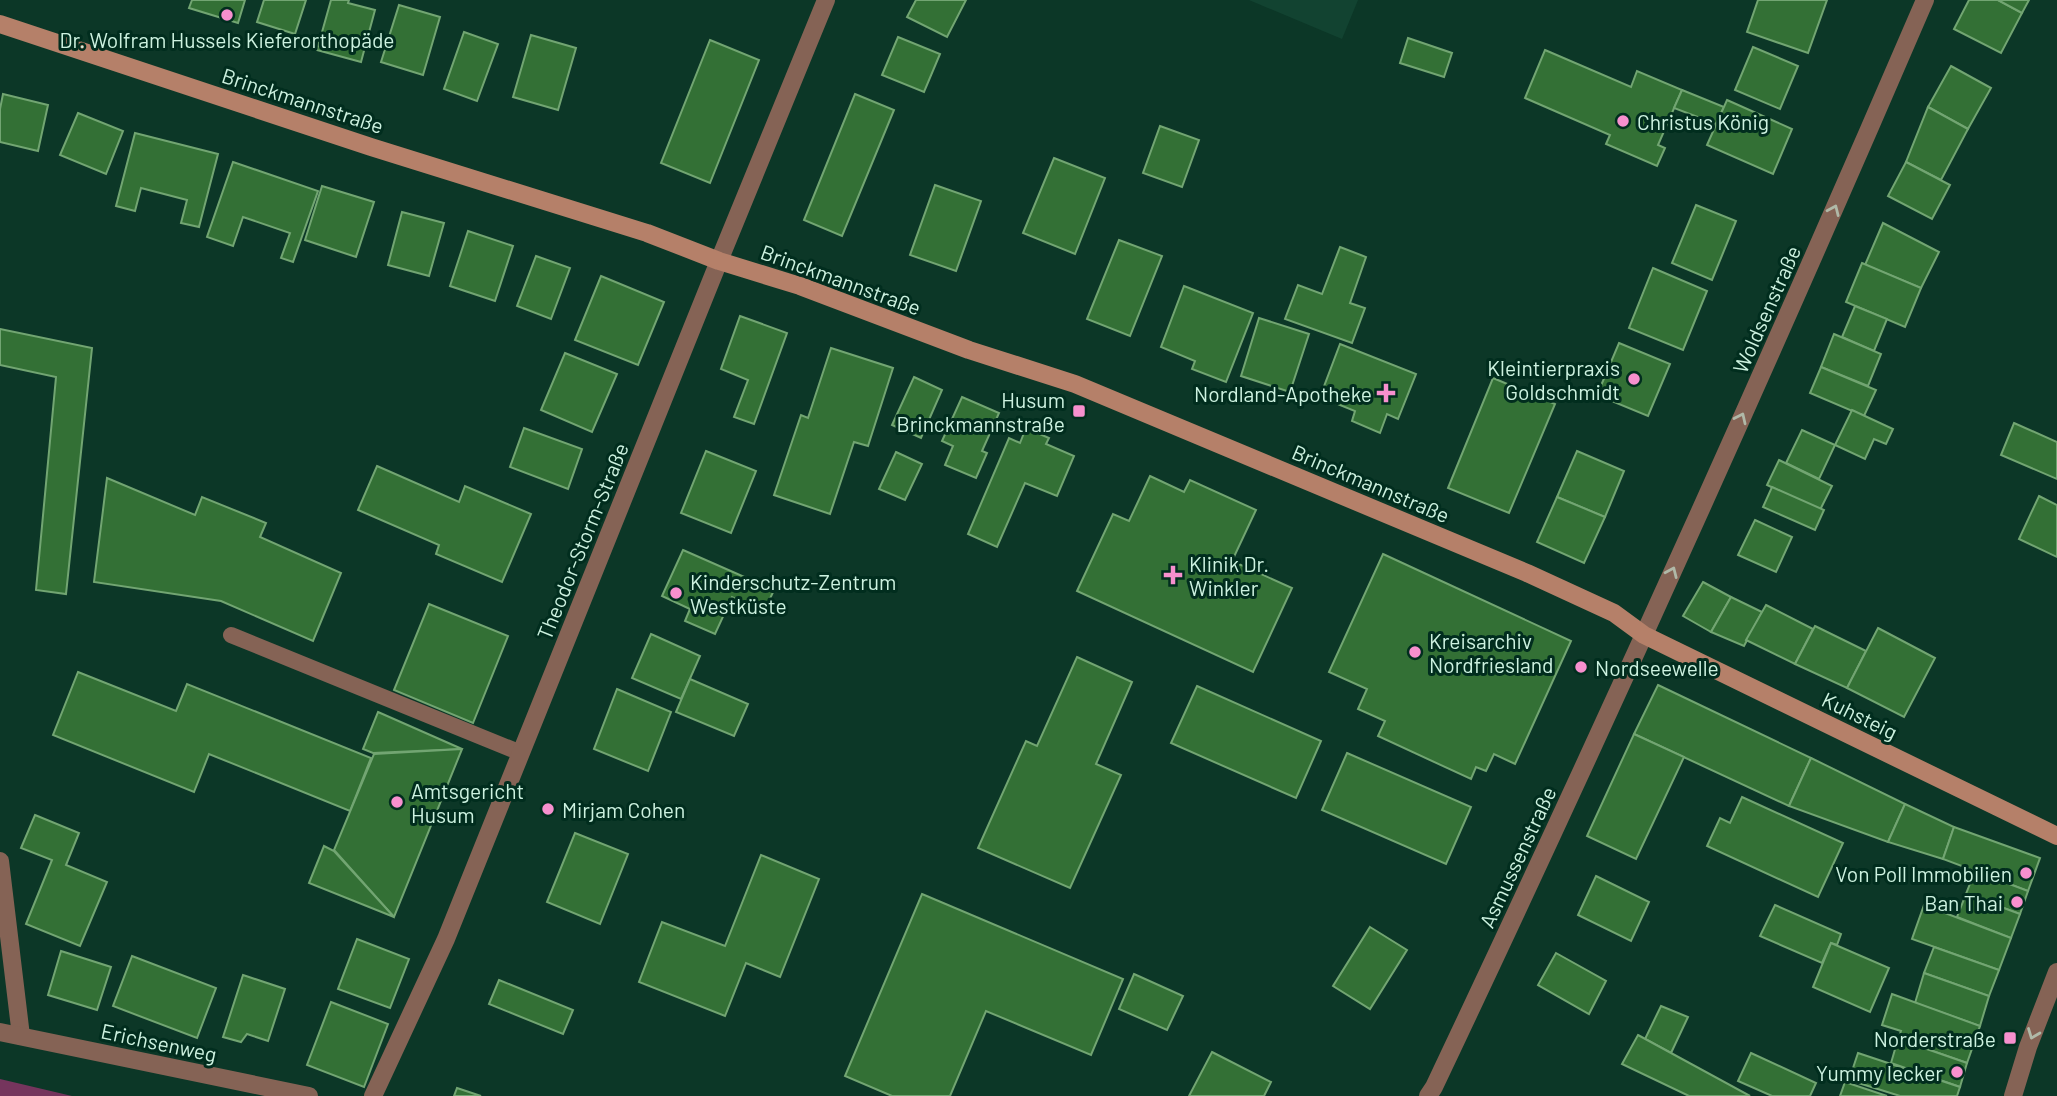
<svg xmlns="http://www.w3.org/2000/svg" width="2057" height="1096" font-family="Barlow,sans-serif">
  <rect width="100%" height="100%" fill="#0c3727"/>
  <!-- built -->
  <polygon fill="#124331" points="1249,0 1358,0 1342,39"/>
  <!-- green -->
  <polygon fill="#75355d" points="0,1079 72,1096 0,1096"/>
  <!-- building -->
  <g fill="#337035" stroke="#72a572" stroke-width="2">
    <polygon points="192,0 245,0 238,23 189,8"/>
    <polygon points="264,0 306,0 295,34 257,22"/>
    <polygon points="331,0 349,0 348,3 375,10 361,62 317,50"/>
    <polygon points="916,0 966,0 947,37 907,17"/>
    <polygon points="1758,0 1827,0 1808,53 1747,32"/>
    <polygon points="1969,0 1998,0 2022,13 2001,53 1954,29"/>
    <polygon points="1998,0 2029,0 2022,13"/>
    <polygon points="399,5 440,17 423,75 381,62"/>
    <polygon points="464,32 498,44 477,101 444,89"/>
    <polygon points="531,35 576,48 558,110 513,97"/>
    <polygon points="898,37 940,54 924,92 882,75"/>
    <polygon points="1408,38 1452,53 1444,77 1400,63"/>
    <polygon points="710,40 759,60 710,183 661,163"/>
    <polygon points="1753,47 1798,66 1780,109 1735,90"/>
    <polygon points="1545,50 1631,87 1637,71 1682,90 1658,145 1665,148 1657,166 1606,144 1610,135 1525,98"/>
    <polygon points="1951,66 1991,88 1968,129 1928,107"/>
    <polygon points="1682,90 1724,107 1716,124 1674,108"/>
    <polygon points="3,94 48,105 38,151 0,142 0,109"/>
    <polygon points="855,94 894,110 842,236 804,220"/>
    <polygon points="1727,100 1792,129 1773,174 1707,145"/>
    <polygon points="1928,107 1968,129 1941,180 1906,162"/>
    <polygon points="78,113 123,131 106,174 60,155"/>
    <polygon points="1160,126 1199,140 1182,187 1143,173"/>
    <polygon points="135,133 218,154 199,227 181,223 187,200 141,188 135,211 116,206"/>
    <polygon points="1054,158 1105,178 1075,254 1023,233"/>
    <polygon points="233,162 318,191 293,262 281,258 290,233 243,217 233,246 207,237"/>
    <polygon points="1906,162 1950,185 1932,219 1888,196"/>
    <polygon points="935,185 981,201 956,271 910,255"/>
    <polygon points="322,186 374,202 356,257 305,240"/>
    <polygon points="1696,205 1736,221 1712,280 1672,263"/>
    <polygon points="402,212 444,223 429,276 388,265"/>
    <polygon points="1883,223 1939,252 1921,288 1865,265"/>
    <polygon points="468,231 513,246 495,301 450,286"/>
    <polygon points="1119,240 1162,256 1130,336 1087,319"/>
    <polygon points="1340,247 1366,257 1350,303 1365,308 1352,343 1285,319 1298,285 1322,294"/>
    <polygon points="536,256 570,268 551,319 517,306"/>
    <polygon points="1862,263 1921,288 1905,327 1846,302"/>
    <polygon points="1653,268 1707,291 1683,350 1629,328"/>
    <polygon points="601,276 664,302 638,365 575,340"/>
    <polygon points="1184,286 1253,313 1226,382 1192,369 1195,361 1161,347"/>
    <polygon points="1855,306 1887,319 1874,351 1842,337"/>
    <polygon points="740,316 787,333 754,424 734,417 748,380 721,369"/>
    <polygon points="1259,318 1309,334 1290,392 1241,376"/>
    <polygon points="0,329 92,348 66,594 36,590 56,377 0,365"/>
    <polygon points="1834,334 1881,354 1868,386 1821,367"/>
    <polygon points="1619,343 1670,364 1648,416 1597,395"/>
    <polygon points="1340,344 1416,374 1398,419 1387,414 1380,433 1352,421 1355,411 1320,397"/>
    <polygon points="831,348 893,368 868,446 854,442 830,514 774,495 801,415 808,418"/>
    <polygon points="565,353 617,374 592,432 541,410"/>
    <polygon points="1821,367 1876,390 1864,416 1810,393"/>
    <polygon points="914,377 942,390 921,438 892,425"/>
    <polygon points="1493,378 1555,404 1509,513 1448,488"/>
    <polygon points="962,397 999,413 982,451 987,453 976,478 945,465 953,446 942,441"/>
    <polygon points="1852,410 1893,429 1886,444 1874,439 1865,459 1835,445"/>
    <polygon points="2014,423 2057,442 2057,479 2001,455"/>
    <polygon points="524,428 582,449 568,489 510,467"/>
    <polygon points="1026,428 1049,438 1046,444 1074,456 1057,496 1025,483 997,547 968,534 1009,438 1020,443"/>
    <polygon points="1802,430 1835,445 1819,479 1786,463"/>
    <polygon points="706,451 756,471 731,533 681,513"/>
    <polygon points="1577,451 1624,471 1605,517 1557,497"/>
    <polygon points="896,452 922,464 905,500 879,489"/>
    <polygon points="1779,460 1832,486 1820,510 1767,485"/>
    <polygon points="377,466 459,502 465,486 531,514 502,582 436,554 439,545 358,510"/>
    <polygon points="1150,476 1184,492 1190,480 1256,510 1232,561 1292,588 1253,672 1077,591 1113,514 1129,521"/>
    <polygon points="107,478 195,515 202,497 266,523 260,537 341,573 313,641 221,601 94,582"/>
    <polygon points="1772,487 1824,510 1815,530 1763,507"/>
    <polygon points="2039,496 2057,505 2057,557 2019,539"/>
    <polygon points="1557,497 1605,517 1584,563 1537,542"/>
    <polygon points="1755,520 1792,537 1776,572 1738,555"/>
    <polygon points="683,550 774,590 764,612 732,597 715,634 685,621 690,609 662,596"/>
    <polygon points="1383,554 1571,641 1515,764 1494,754 1486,771 1476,767 1471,779 1378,736 1385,721 1358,709 1367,689 1329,672"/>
    <polygon points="1703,582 1731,597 1711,632 1683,616"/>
    <polygon points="1731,597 1762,612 1744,646 1711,632"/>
    <polygon points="429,604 508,636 473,723 394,690"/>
    <polygon points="1766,605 1813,629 1795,664 1746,640"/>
    <polygon points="1815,626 1866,651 1847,688 1795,664"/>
    <polygon points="1878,628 1935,658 1904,717 1847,688"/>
    <polygon points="651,634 700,656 681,699 632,678"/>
    <polygon points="1077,657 1132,682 1096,764 1121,775 1070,888 978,848 1026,741 1037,746"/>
    <polygon points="78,672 176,711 187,684 371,758 350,811 209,754 194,792 53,735"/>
    <polygon points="690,679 748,704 734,736 676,712"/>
    <polygon points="1658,685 1811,758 1789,806 1634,734"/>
    <polygon points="1197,686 1321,741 1296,798 1171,743"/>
    <polygon points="617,689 671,712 648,771 594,749"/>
    <polygon points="378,712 462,749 373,753 363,749"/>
    <polygon points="1634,734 1684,757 1636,859 1587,836"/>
    <polygon points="462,749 394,917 334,850 374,754"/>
    <polygon points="1347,753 1471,807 1446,864 1322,810"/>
    <polygon points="1811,758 1905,804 1888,842 1789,806"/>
    <polygon points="1742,797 1843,843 1818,897 1707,846 1720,818 1730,823"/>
    <polygon points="1905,804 1954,827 1943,859 1888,842"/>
    <polygon points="35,815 79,833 66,865 107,882 80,946 26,924 52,860 21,848"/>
    <polygon points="1954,827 2040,858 2028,891 1943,859"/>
    <polygon points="575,833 628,854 600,924 547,902"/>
    <polygon points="324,846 334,851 394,917 309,883"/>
    <polygon points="761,855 819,879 780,977 746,963 725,1016 639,982 662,922 725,946"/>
    <polygon points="1975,871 2028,891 2020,914 1966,894"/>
    <polygon points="1596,876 1649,902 1631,941 1578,915"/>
    <polygon points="922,894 1123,979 1091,1055 986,1011 950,1096 892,1096 845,1076"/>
    <polygon points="1966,894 2020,914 2011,938 1957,917"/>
    <polygon points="1775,905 1841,934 1837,945 1831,943 1822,963 1760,936"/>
    <polygon points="1924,905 2011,938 1999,970 1912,939"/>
    <polygon points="1370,927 1407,950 1370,1009 1333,986"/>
    <polygon points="357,939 409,959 390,1008 338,989"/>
    <polygon points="1831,943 1889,968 1870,1012 1813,987"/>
    <polygon points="1934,947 1999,970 1989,996 1924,973"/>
    <polygon points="61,951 111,967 97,1010 48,995"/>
    <polygon points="1556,953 1606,981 1589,1014 1538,985"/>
    <polygon points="132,956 216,988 197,1038 113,1006"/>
    <polygon points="1924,973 1989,996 1980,1026 1915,1003"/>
    <polygon points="1134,974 1183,996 1167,1030 1119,1009"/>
    <polygon points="243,975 285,989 268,1041 247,1034 241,1042 223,1037"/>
    <polygon points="499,980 573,1010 563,1034 489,1004"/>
    <polygon points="1892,994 1980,1026 1967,1063 1898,1039 1901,1031 1882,1025"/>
    <polygon points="331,1002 388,1024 364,1087 307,1065"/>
    <polygon points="1661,1006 1688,1017 1671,1053 1645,1039"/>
    <polygon points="1638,1035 1671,1053 1750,1096 1689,1096 1622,1064"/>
    <polygon points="1898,1039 1967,1063 1960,1087 1891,1063"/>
    <polygon points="1212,1052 1271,1082 1264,1096 1189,1096"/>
    <polygon points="1751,1053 1816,1083 1810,1096 1772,1096 1738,1081"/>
    <polygon points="1858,1053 1960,1087 1957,1096 1900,1096 1849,1080"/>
    <polygon points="1845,1082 1887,1096 1840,1096"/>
    <polygon points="457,1088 481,1096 454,1096"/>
  </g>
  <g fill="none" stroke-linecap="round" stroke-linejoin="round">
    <!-- lane -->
    <polyline stroke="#856355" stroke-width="16" points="231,635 521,753"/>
    <!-- street -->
    <g stroke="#856355" stroke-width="18">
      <polyline points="0,861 21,1036"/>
      <polyline points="0,1032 309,1096"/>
      <polyline points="373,1096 446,939 719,261 826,0"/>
      <path d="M1428 1096 1434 1087C1604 728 1768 365 1925 0"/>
      <polyline points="2013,1096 2028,1047 2057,972"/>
    </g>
    <!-- secondary -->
    <polyline stroke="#b58069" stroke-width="18" points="0,24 371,147 647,233 719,261 800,286 969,350 1075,384 1527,573 1614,613 1644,635 2057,836"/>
  </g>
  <!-- one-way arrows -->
  <defs><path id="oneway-chevron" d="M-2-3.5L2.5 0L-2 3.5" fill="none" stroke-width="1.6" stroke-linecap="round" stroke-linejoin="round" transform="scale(1.75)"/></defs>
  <g stroke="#b0b9a8">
    <use href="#oneway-chevron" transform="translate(1834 210) rotate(-66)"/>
    <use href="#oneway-chevron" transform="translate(1741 418) rotate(-65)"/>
    <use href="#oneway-chevron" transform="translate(1672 572) rotate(-66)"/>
    <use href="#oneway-chevron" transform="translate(2033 1034) rotate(111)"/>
  </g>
  <!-- markers -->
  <g fill="#f790ce" stroke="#012d1e" stroke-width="2.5">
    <circle cx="227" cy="15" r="7"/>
    <circle cx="1623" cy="121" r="7"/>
    <circle cx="1634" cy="379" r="7"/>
    <path d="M1382.5 382.5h7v7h7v7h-7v7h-7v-7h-7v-7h7z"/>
    <rect x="1072" y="404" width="14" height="14" rx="3.5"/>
    <path d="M1169.5 564.5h7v7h7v7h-7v7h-7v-7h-7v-7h7z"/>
    <circle cx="676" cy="593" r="7"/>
    <circle cx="1415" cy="652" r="7"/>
    <circle cx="1581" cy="667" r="7"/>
    <circle cx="397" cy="802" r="7"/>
    <circle cx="548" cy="809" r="7"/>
    <circle cx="2026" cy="873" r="7"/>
    <circle cx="2017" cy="902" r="7"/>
    <rect x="2003" y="1031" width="14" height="14" rx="3.5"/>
    <circle cx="1957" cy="1072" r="7"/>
  </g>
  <g text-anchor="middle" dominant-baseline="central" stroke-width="6" stroke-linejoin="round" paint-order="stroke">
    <!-- poi labels -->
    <g font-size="21" fill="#cdf2e0" stroke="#012d1e" text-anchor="start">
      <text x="227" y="39" text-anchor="middle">Dr. Wolfram Hussels Kieferorthopäde</text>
      <text x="1637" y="121">Christus König</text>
      <text x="1620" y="367" text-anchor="end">Kleintierpraxis<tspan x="1620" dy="24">Goldschmidt</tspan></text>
      <text x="1372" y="393" text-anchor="end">Nordland-Apotheke</text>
      <text x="1065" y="399" text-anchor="end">Husum<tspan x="1065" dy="24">Brinckmannstraße</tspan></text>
      <text x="1189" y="563">Klinik Dr.<tspan x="1189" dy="24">Winkler</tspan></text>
      <text x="690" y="581">Kinderschutz-Zentrum<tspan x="690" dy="24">Westküste</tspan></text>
      <text x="1429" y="640">Kreisarchiv<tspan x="1429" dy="24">Nordfriesland</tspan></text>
      <text x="1595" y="667">Nordseewelle</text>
      <text x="411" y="790">Amtsgericht<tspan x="411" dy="24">Husum</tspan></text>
      <text x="562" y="809">Mirjam Cohen</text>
      <text x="2012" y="873" text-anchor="end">Von Poll Immobilien</text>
      <text x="2003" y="902" text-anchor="end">Ban Thai</text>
      <text x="1996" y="1038" text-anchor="end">Norderstraße</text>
      <text x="1943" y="1072" text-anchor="end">Yummy lecker</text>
    </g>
    <!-- street labels -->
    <g font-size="21" fill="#cdf2e0" stroke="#012d1e">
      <text transform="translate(303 100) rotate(18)">Brinckmannstraße</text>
      <text transform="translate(841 279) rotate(20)">Brinckmannstraße</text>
      <text transform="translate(1766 309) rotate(-66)">Woldsenstraße</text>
      <text transform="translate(1371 483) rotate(23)">Brinckmannstraße</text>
      <text transform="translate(582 541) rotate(-68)">Theodor-Storm-Straße</text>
      <text transform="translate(1860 715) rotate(26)">Kuhsteig</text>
      <text transform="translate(1517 857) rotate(-65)">Asmussenstraße</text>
      <text transform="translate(159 1042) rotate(12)">Erichsenweg</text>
    </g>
  </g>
</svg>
